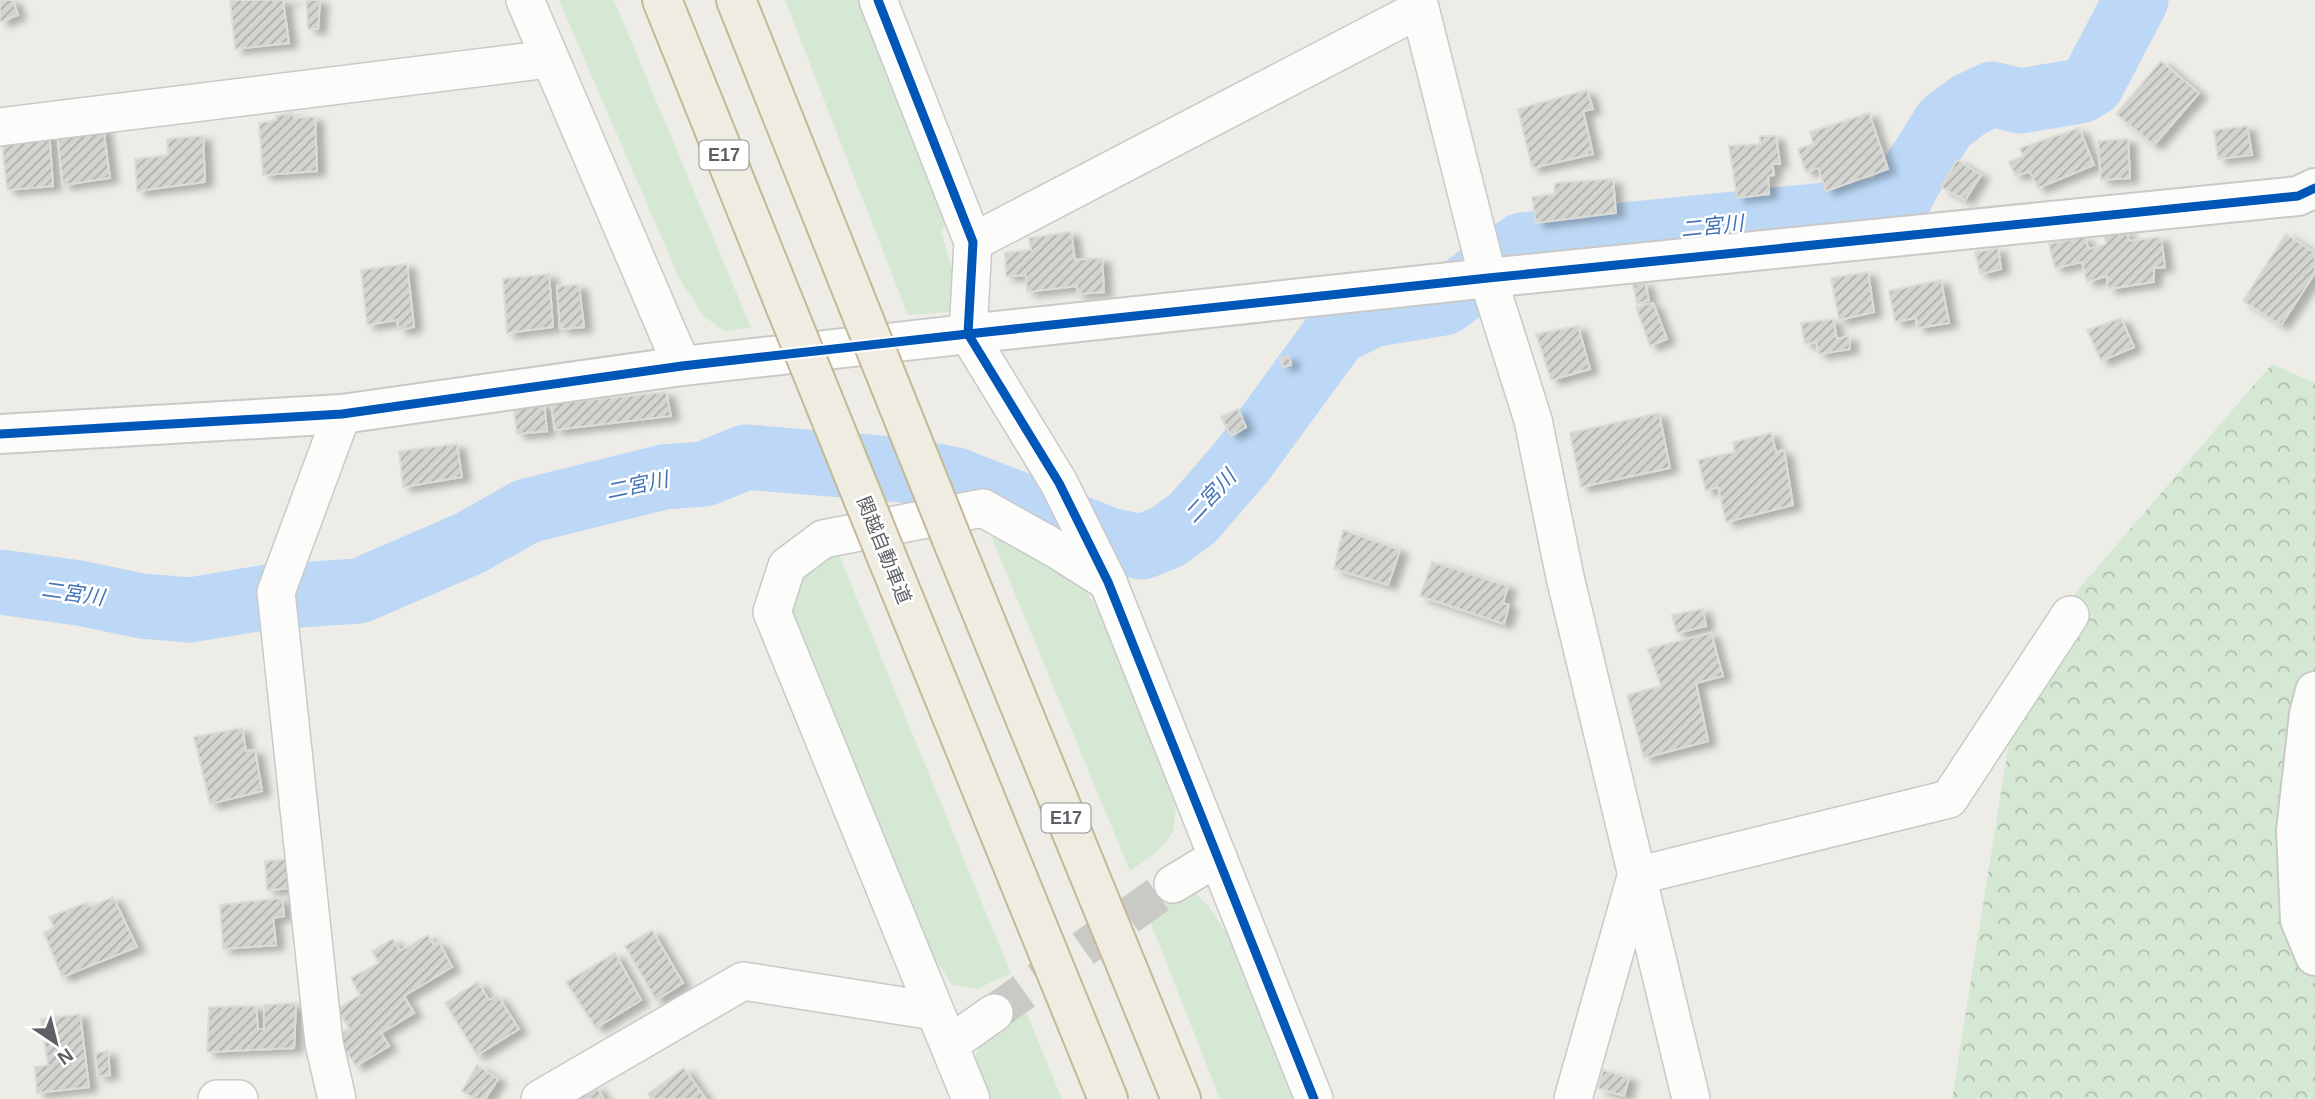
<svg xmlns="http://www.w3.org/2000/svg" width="2315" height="1099" font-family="Helvetica,'Noto Sans JP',sans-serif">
  <defs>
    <pattern id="forest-crowns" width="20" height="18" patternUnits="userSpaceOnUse" patternTransform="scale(1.75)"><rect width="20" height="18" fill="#d5e8d4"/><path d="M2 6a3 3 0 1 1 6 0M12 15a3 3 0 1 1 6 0" fill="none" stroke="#b0bfb0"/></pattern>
    <pattern id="building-hatch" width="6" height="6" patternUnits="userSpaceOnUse" patternTransform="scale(1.75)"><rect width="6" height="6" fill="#d3d3d0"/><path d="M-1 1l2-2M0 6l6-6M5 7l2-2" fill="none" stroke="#aeafac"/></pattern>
    <filter id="shadow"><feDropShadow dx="8" dy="4.5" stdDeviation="3.5" flood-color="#0004"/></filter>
  </defs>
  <rect width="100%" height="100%" fill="#edece7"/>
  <!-- grass -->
  <g fill="#d5e8d4">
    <polygon points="559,0 614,0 751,328 724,331 704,316 679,278"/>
    <polygon points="785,0 861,0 946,226 941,231 961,302 950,312 908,315"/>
    <polygon points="984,519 1070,570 1102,613 1116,639 1176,809 1173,832 1157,852 1130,871"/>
    <polygon points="835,545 1011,974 976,989 952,985 922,938 783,594"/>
    <polygon points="1179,886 1196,894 1208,906 1226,932 1293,1099 1220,1099 1146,911"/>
    <polygon points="1022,1002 1062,1099 982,1099 972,1074 976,1055 986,1029"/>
  </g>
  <!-- forest -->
  <polygon fill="url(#forest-crowns)" points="2272,364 2315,383 2315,1099 1952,1099 2023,654"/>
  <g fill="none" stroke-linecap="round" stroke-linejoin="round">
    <!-- river -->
    <polyline stroke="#bcd8f6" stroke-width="65" points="0,582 79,593 142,606 190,610 268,597 359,591 470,543 527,511 664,477 704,474 746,457 905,470 956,480 1109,540 1142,547 1167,537 1193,518 1243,460 1336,333 1371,315 1444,303 1522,245 1895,208 1908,182 1945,123 1969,105 1992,94 2020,101 2080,91 2092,84 2136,0"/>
  </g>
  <!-- building -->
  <g fill="url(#building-hatch)" stroke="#dcdbd6" stroke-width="2" filter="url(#shadow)">
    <polygon points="0,0 13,0 18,15 0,22"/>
    <polygon points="230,0 294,0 283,1 289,43 235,49"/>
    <polygon points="306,0 320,0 318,29 308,29"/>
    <polygon points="2161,61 2199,93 2154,145 2116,114"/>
    <polygon points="1587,90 1593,109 1583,111 1593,154 1532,168 1518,109"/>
    <polygon points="292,113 294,118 315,117 317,171 263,175 259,123 277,120 276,116"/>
    <polygon points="1869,113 1888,169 1826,191 1818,168 1806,172 1798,149 1813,144 1810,132"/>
    <polygon points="2247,126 2252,155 2218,159 2214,130"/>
    <polygon points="103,127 110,178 63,185 57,132"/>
    <polygon points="2079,128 2094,165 2038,188 2030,172 2015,175 2009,162 2023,156 2020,148"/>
    <polygon points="49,129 53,186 7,190 2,142"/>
    <polygon points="203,136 205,182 137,191 135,159 168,155 167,139"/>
    <polygon points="1760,136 1776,136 1780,164 1772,164 1774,175 1768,176 1769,194 1737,198 1729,146 1760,144"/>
    <polygon points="2128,139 2130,178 2101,180 2098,141"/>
    <polygon points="1957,160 1981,175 1965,200 1941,187"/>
    <polygon points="1613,179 1616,213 1536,223 1532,197 1554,194 1555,183"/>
    <polygon points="2126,231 2129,241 2161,237 2165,267 2154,268 2154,282 2108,289 2107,276 2087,282 2082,262 2055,268 2049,244 2084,237 2089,249 2106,244 2104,234"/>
    <polygon points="1071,232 1075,260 1102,258 1104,292 1077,294 1077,286 1027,292 1026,275 1006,276 1005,253 1031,250 1029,238"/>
    <polygon points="2286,234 2315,253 2315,273 2281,325 2243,301"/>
    <polygon points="1998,248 2001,269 1980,274 1975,252"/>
    <polygon points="407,264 414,327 399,330 397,320 367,325 361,270"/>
    <polygon points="1868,272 1874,312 1839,320 1831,278"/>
    <polygon points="549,274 553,327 507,333 503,279"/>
    <polygon points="1941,280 1949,323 1917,328 1916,318 1895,322 1889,291"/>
    <polygon points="1645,282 1649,300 1637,304 1633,285"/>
    <polygon points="579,285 584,327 560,329 557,286"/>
    <polygon points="1653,303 1667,339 1650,346 1636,307"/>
    <polygon points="2121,318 2134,347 2101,361 2087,330"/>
    <polygon points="1833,319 1837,339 1849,336 1850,349 1819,354 1816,342 1805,344 1801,323"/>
    <polygon points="1578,326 1590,369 1551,380 1536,334"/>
    <polygon points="1289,356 1291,365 1283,367 1280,358"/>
    <polygon points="666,392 671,416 555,430 551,404"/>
    <polygon points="544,403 547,431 517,434 513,406"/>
    <polygon points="1238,409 1246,427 1231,436 1221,417"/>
    <polygon points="1659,413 1670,468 1581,487 1570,433"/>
    <polygon points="1771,433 1776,452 1784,450 1793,505 1726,522 1718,487 1706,491 1698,460 1735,452 1733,442"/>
    <polygon points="457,444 462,477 403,487 399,451"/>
    <polygon points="1343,530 1400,550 1388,585 1334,569"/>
    <polygon points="1432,562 1508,586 1503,603 1509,605 1504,624 1420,596"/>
    <polygon points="1703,609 1706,626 1677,633 1672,615"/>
    <polygon points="1711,633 1723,676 1696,683 1708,741 1644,758 1627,695 1661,686 1648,649"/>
    <polygon points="242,728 246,751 255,750 262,791 210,804 194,737"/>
    <polygon points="292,859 294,888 267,890 265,861"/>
    <polygon points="113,897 137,947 62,977 44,933 54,927 49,917 88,902 90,907"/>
    <polygon points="282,898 284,916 273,918 276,945 223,949 220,905"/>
    <polygon points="652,930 683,983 656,1000 625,946"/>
    <polygon points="428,935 434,945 439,942 452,967 404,996 414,1013 381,1033 389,1046 356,1066 336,1036 349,1028 337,1009 360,995 351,978 379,963 372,951 393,939 400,951"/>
    <polygon points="615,953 641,1000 596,1028 566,982"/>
    <polygon points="478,982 489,1000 498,996 519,1029 477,1055 445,1003"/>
    <polygon points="296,1003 294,1048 207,1052 209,1007 256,1006 258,1029 264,1029 264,1005"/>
    <polygon points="80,1014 89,1087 37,1093 35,1067 48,1065 41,1019"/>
    <polygon points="108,1051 110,1075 98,1076 95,1053"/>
    <polygon points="477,1065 498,1079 485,1099 475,1099 462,1091"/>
    <polygon points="684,1068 706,1099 651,1099 648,1094"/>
    <polygon points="1603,1070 1629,1078 1624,1096 1598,1088"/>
    <polygon points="596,1086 604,1099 573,1099"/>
  </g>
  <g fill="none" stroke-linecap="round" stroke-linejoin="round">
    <!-- street-tunnel -->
    <polyline stroke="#c9c9c6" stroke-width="37" stroke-dasharray="37 18" stroke-linecap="butt" points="994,1013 1173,884"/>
    <!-- street casing -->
    <g stroke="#c9c9c9" stroke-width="40">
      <g id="street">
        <polyline points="525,0 682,366"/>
        <polyline points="878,0 973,242 968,334 1059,483 1108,582 1314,1099"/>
        <polyline points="1418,0 1488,278 1533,420 1565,577 1691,1099"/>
        <polyline points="0,127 549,59"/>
        <polyline points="973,242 1420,9"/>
        <polyline points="1636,876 1949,799 2070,615"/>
        <polyline points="1173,884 1218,857"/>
        <polyline points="950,1044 994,1013"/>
        <polyline points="217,1099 239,1099"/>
        <polyline points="337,1099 324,1043 276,592 342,414"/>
        <polyline points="540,1099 743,981 934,1011"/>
        <polyline points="971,1099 772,612 787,566 823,539 983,508 1056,549 1108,582"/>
        <polyline points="1573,1099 1636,877"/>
      </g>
    </g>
    <!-- secondary casing -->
    <g stroke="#c9c9c7" stroke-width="42">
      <g id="secondary">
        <polyline points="0,434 342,414 682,366 968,334 1488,278 2298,196 2315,188"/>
        <polyline points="2315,691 2309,714 2296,831 2300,920 2315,956"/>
      </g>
    </g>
    <!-- highway casing -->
    <g stroke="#c3b995" stroke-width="42">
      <g id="highway">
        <polyline points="662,0 787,310"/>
        <polyline points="736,0 852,290"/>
        <polyline points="951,537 1181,1099"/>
        <polyline points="884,550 1108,1099"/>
      </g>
    </g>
    <!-- street -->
    <use href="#street" stroke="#fcfcfb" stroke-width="37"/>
    <!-- secondary -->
    <use href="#secondary" stroke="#fcfcfb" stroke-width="38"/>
    <!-- highway -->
    <use href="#highway" stroke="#efede2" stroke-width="38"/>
    <!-- highway-bridge casing -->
    <g stroke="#c3b995" stroke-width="42" stroke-linecap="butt">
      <g id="highway-bridge">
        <polyline points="852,290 951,537"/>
        <polyline points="787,310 884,550"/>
      </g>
    </g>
    <!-- highway-bridge -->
    <use href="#highway-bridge" stroke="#efede2" stroke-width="38"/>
    <!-- cycleway casing -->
    <g stroke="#fff" stroke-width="13">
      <g id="cycleway">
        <polyline points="878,0 973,242 968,334 1059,483 1108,582 1314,1099"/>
        <polyline points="0,434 342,414 682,366 968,334 1488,278 2298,196 2315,188"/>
      </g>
    </g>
    <!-- cycleway -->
    <use href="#cycleway" stroke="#0057b8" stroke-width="9"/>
  </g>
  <g text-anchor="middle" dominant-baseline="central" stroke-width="5" stroke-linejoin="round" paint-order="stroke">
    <!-- shield labels -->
    <g fill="#fff" stroke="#8e9093" stroke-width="2">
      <rect x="699.5" y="140.5" width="49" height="29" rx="5"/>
      <rect x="1041.5" y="803.5" width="49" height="29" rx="5"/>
    </g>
    <g font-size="18" font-weight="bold" fill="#5d6065">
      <text x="724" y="155">E17</text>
      <text x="1066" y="818">E17</text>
    </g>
    <!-- street labels -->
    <g font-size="19" fill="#5d6065" stroke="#fff">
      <text transform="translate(884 550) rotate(68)">関越自動車道</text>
    </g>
    <!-- water labels -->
    <g font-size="21" font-style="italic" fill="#4774b6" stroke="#fff">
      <text transform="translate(1712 226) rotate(-6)">二宮川</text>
      <text transform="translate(637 485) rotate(-12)">二宮川</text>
      <text transform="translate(1210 496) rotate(-47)">二宮川</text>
      <text transform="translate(73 593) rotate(8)">二宮川</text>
    </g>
  </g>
  <!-- north arrow -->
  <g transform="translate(56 1043) rotate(145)" stroke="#ffffff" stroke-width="5" paint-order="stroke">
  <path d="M0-5L12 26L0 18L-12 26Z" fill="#5d6065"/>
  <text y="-10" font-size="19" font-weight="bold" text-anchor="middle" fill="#5d6065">N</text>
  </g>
</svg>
